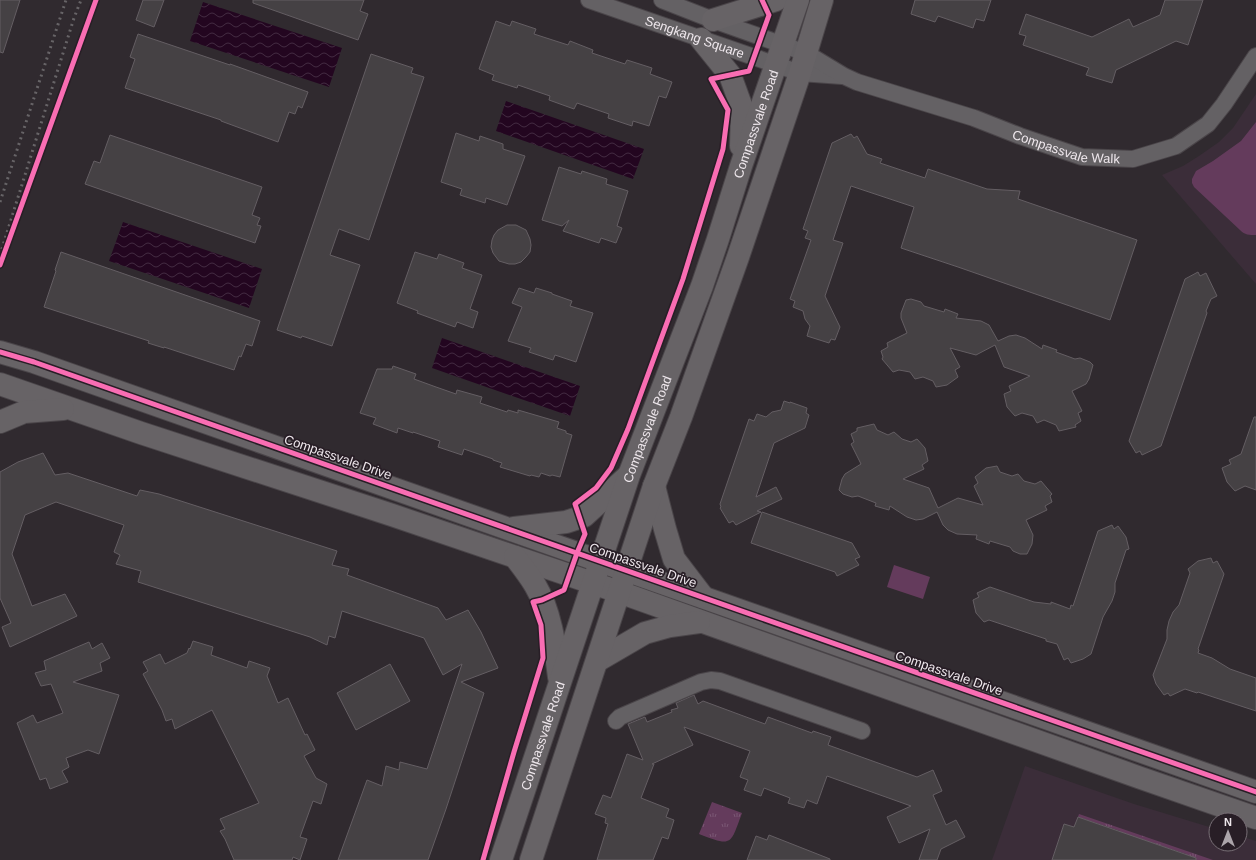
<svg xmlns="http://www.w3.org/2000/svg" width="1256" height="860" font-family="Helvetica,sans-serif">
  <defs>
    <pattern id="grass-tufts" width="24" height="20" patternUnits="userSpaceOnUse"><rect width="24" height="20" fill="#643b5c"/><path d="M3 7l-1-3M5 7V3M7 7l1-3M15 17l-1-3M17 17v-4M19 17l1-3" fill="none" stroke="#7a5774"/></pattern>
    <pattern id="water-waves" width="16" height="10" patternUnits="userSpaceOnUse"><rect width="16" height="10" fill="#230620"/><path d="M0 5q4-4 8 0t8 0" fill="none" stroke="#432a41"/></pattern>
  </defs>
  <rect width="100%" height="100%" fill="#302a2f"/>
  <!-- built -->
  <g fill="#3b2d39">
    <polygon points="1256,94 1256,284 1162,175 1183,166 1199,156 1219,142 1233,128"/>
    <polygon points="1025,766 1134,804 1216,829 1216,844 1240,844 1240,836 1256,841 1256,860 992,860"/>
  </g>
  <!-- grass -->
  <g fill="url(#grass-tufts)">
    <path d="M712 802 742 813C730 845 733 847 699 834Z"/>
    <polygon points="1079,814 1213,860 1184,860 1186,854 1143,840 1116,842 1120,831 1078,817"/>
  </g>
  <!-- pitch -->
  <g fill="#643b5c">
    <path d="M1256 122V235C1249 235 1245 235 1240 230L1194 187 1192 183V179L1196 171 1213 161 1241 141Z"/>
    <polygon points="894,565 930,577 923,599 887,587"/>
  </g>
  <!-- water -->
  <g fill="url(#water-waves)">
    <polygon points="203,2 342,48 329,87 190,41"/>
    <polygon points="506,101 644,149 633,179 496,131"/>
    <polygon points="123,222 262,269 249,308 109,261"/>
    <polygon points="442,338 580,386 570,416 432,368"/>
  </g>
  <!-- building -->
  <g fill="#454144" stroke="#645e63">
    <polygon points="0,0 20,0 3,53 0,52"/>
    <polygon points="143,0 164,0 154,27 136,20"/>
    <polygon points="253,0 364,0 360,11 368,14 358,40 253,3"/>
    <polygon points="915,0 991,0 984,21 976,19 973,28 938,16 935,22 911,14"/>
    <polygon points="1165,0 1203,0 1188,45 1176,41 1116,70 1112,83 1086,75 1089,68 1023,45 1026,36 1019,34 1026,14 1092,37 1129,19 1133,27 1160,15"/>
    <polygon points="496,21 510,26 512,21 536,29 534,34 568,45 570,41 593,50 592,53 625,64 627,60 652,68 650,74 672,82 666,98 659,96 649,126 633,121 632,126 608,118 609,114 577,103 574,109 549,100 550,96 518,85 517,88 492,80 494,75 479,69"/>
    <polygon points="138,34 230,65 230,64 308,92 302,108 298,106 295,114 289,112 278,142 221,121 221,120 125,88 135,59 130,57"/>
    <polygon points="371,54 413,68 411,73 424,77 369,240 339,229 330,255 360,265 332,346 302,336 301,338 277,330"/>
    <polygon points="456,133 479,141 480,136 503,144 503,149 525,156 507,205 486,198 485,203 460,195 462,189 441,182"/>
    <polygon points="851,134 854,138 857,136 867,154 882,159 880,163 925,178 928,169 987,189 1020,191 1018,199 1137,240 1110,320 958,267 901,248 914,207 851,186 833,240 843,243 825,296 840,327 835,340 831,339 829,343 807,336 810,326 805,319 803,311 793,307 795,301 790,299 811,240 805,238 808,231 803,229 832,143"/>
    <polygon points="110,135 262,187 252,215 260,218 257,225 261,226 255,243 85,184 94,161 100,163"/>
    <polygon points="559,167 581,174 582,171 607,179 606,184 628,191 617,226 622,228 616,243 601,238 599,243 563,231 569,220 562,226 542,220"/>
    <polygon points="507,225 516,225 526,230 530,239 531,245 530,252 526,257 521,262 515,264 509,264 499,261 493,253 491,247 492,240 494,235 498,230"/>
    <polygon points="61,252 260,321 252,346 246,344 241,357 239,356 234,370 164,347 164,348 148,343 149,341 44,307 56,271 55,270"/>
    <polygon points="415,252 437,259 439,254 464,263 462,268 482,275 470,309 478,312 473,328 457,322 455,327 417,313 418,311 397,303"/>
    <polygon points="1198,272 1200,276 1206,273 1217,296 1211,299 1206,311 1207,313 1161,446 1142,455 1140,451 1136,453 1129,441 1185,279"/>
    <polygon points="519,288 534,293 536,288 552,293 552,294 572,301 570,306 593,313 576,362 555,355 553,360 529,352 531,348 508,341 522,307 512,303"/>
    <polygon points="911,299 921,302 924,306 944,312 945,309 958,314 956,318 981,321 989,325 998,341 1009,336 1016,335 1025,338 1042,349 1043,345 1057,350 1056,352 1075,359 1080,358 1090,362 1093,365 1089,379 1086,384 1072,391 1082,411 1078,413 1081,421 1075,425 1076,427 1059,431 1056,425 1044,420 1037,423 1033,416 1022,413 1015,416 1007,407 1004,394 1011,391 1009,386 1030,376 1004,367 995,345 976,355 950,348 960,367 955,370 958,377 947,385 936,387 933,381 923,377 915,379 910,372 899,370 893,372 882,359 883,357 881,351 888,347 887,343 907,333 901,318 901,313 906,300"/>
    <polygon points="393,366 416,374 414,379 436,387 456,394 457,390 482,397 480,403 507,412 508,410 518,413 518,410 559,422 557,428 566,431 566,433 572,435 560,477 552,475 550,476 541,473 539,477 531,475 530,476 500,467 502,463 493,460 493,459 464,449 462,455 438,447 440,441 413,432 413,433 398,428 397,433 373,424 376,418 360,413 377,369 392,369"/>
    <polygon points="784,401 790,403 790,402 807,408 806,413 809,415 805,428 774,443 756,497 776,487 782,499 757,511 761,512 736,525 733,521 729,523 720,508 721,507 720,504 749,419 754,421 757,414 766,417 772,412 781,410"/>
    <polygon points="1254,417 1256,417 1256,490 1245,486 1235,491 1227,482 1222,468 1231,464 1229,460 1241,454"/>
    <polygon points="874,424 877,430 888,435 894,432 902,439 911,442 917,439 925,448 928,461 922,465 924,469 903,479 929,488 938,508 958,498 983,505 974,486 978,483 975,477 986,468 997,466 1000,472 1012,476 1018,474 1024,481 1035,484 1041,481 1052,494 1050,496 1052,502 1045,506 1047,510 1026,520 1033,535 1032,544 1027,554 1020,554 1013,551 1010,547 990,541 989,544 976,539 977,535 957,534 948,530 943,525 937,512 923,519 916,520 907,517 890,506 889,510 875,506 876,503 858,496 852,497 843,494 839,490 842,479 845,474 861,464 851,444 854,442 851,434 857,431 857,428"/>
    <polygon points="43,453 55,475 68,473 137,496 140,490 159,494 337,551 332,565 349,569 347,575 438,608 446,620 468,610 481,632 498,668 461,682 484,693 446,809 428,860 338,860 367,780 382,786 386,766 399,770 400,762 427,769 462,664 443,675 424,638 342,611 335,638 329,636 327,645 310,637 138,582 141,571 116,564 120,555 114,552 124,525 56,502 25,515 12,554 32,606 65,594 77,616 10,647 2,627 11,623 0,598 0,472 18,462"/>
    <polygon points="762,512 852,543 860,557 855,559 859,565 837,576 835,572 751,543"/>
    <polygon points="1112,525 1114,529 1118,526 1126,537 1129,549 1126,550 1115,583 1115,592 1112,601 1103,617 1091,654 1083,659 1071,663 1068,658 1064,660 1057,644 1046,641 1046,639 989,620 984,622 976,613 973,600 979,597 977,593 990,587 1034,602 1051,604 1051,602 1070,609 1071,605 1073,606 1098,531"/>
    <polygon points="1211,558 1213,563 1217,561 1224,574 1198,649 1199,650 1198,653 1212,658 1230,669 1256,678 1256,711 1198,692 1197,693 1185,689 1170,696 1168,693 1164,695 1156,684 1153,675 1167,639 1167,630 1169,621 1173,612 1179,605 1190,573 1188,569 1198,561"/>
    <polygon points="193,641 213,647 211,655 247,668 249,661 270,668 267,676 278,703 288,698 305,735 307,734 315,750 304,756 316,778 327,784 321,804 313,801 300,837 307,839 300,860 293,857 292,860 234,860 225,839 220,831 225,829 220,819 259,803 212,710 175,729 172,719 166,721 162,710 143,674 148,671 143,662 160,654 165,664 187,653 189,648 190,649"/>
    <polygon points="89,642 92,649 102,643 110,658 100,663 102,671 73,682 119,695 99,754 88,750 66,758 69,767 62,771 68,782 50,789 46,778 40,780 17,723 33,715 37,723 63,713 51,684 41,686 35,673 46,670 44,661"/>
    <polygon points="390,664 410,701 356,730 337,693"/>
    <polygon points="694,695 698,704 703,701 765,724 768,717 812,733 813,731 831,737 828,745 917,777 933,770 942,791 933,795 946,825 956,820 965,837 941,849 937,860 919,860 930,829 899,843 887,817 911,806 827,776 817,804 807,800 804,808 788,803 790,798 764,788 761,796 744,790 748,780 740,777 750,751 684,727 693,745 652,764 654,764 641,798 669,809 666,817 674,820 668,839 662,837 653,860 597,860 608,824 605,823 606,818 595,814 603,795 611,798 627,754 643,760 628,724 645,717 647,722 672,712 671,710 678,708 676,703"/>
    <polygon points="1078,817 1196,858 1196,860 1052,860 1064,824 1074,827"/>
    <polygon points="769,835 830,859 830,860 747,860 756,836 767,840"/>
  </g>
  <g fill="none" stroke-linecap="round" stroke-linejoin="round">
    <!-- street casing -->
    <g stroke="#4a4549" stroke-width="18">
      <g id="street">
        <path id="s1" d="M589 0 800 73 842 76"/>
        <path id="s2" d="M662 0 713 20 806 53 844 76 857 82 974 118 1020 136 1082 157 1133 159 1176 146 1208 124 1224 104 1256 56"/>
        <polyline points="616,721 620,717 701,682 711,680 720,681 862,731"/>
      </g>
    </g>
    <!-- secondary casing -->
    <g stroke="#4a4549" stroke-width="24">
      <g id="secondary">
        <polyline points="713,20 776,0"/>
        <polyline points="701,39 730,75 742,108 741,146"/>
        <polyline points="0,352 34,362 1256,792"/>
        <polyline points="0,384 141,433 392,515 619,592 1138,777 1256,818"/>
        <polyline points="0,422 24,412 63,409"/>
        <polyline points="654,486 665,529 674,559 703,597"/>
        <polyline points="514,528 566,522 584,516 627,477"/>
        <path d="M515 557C522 566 529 575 535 585 551 612 555 646 559 677"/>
        <polyline points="597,661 645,633 670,626 699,622"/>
        <path id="s3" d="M501 860 629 475 702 286 718 239 741 166 798 0"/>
        <polyline points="531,860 654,486 681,417 738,257 800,73 822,0"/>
      </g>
    </g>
    <!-- street -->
    <use href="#street" stroke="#646164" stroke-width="16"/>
    <!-- secondary -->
    <use href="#secondary" stroke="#676366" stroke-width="22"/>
    <!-- rail -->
    <g stroke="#676467" stroke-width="3" stroke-dasharray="2 4" stroke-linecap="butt">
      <polyline points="0,202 66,0"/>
      <polyline points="0,255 74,18 81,0"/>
    </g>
    <!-- cycleway casing -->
    <g stroke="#281e26" stroke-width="8">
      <g id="cycleway">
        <polyline points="0,265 96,0"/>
        <polyline points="0,352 34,362 1256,792"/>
        <polyline points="483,860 514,752 543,658 541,625 533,602 542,600 564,590 577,553 585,534 575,504 596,488 611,468 628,429 683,279 723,149 728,110 711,79 749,71 769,15 762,0"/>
      </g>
    </g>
    <!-- cycleway -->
    <use href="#cycleway" stroke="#f96db3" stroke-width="5"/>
  </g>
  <g text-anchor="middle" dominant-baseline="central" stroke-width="3.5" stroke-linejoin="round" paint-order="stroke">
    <!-- street labels -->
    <g font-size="13" fill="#eee7ec" stroke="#281e26">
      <text stroke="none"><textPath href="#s1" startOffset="112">Sengkang Square</textPath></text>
      <text stroke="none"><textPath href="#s3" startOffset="779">Compassvale Road</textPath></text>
      <text stroke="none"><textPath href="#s2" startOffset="432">Compassvale Walk</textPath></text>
      <text stroke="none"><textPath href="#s3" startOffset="455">Compassvale Road</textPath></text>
      <text transform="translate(338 457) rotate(19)">Compassvale Drive</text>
      <text transform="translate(643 565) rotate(19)">Compassvale Drive</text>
      <text transform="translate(949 673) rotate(19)">Compassvale Drive</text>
      <text stroke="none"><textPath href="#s3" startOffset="131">Compassvale Road</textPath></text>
    </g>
  </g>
  <!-- north arrow -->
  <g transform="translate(1228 832)"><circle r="19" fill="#281e26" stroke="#776e75"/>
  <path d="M0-3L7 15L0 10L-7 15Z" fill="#aca5aa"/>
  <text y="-6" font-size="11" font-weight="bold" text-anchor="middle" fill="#eee7ec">N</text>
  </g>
</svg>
